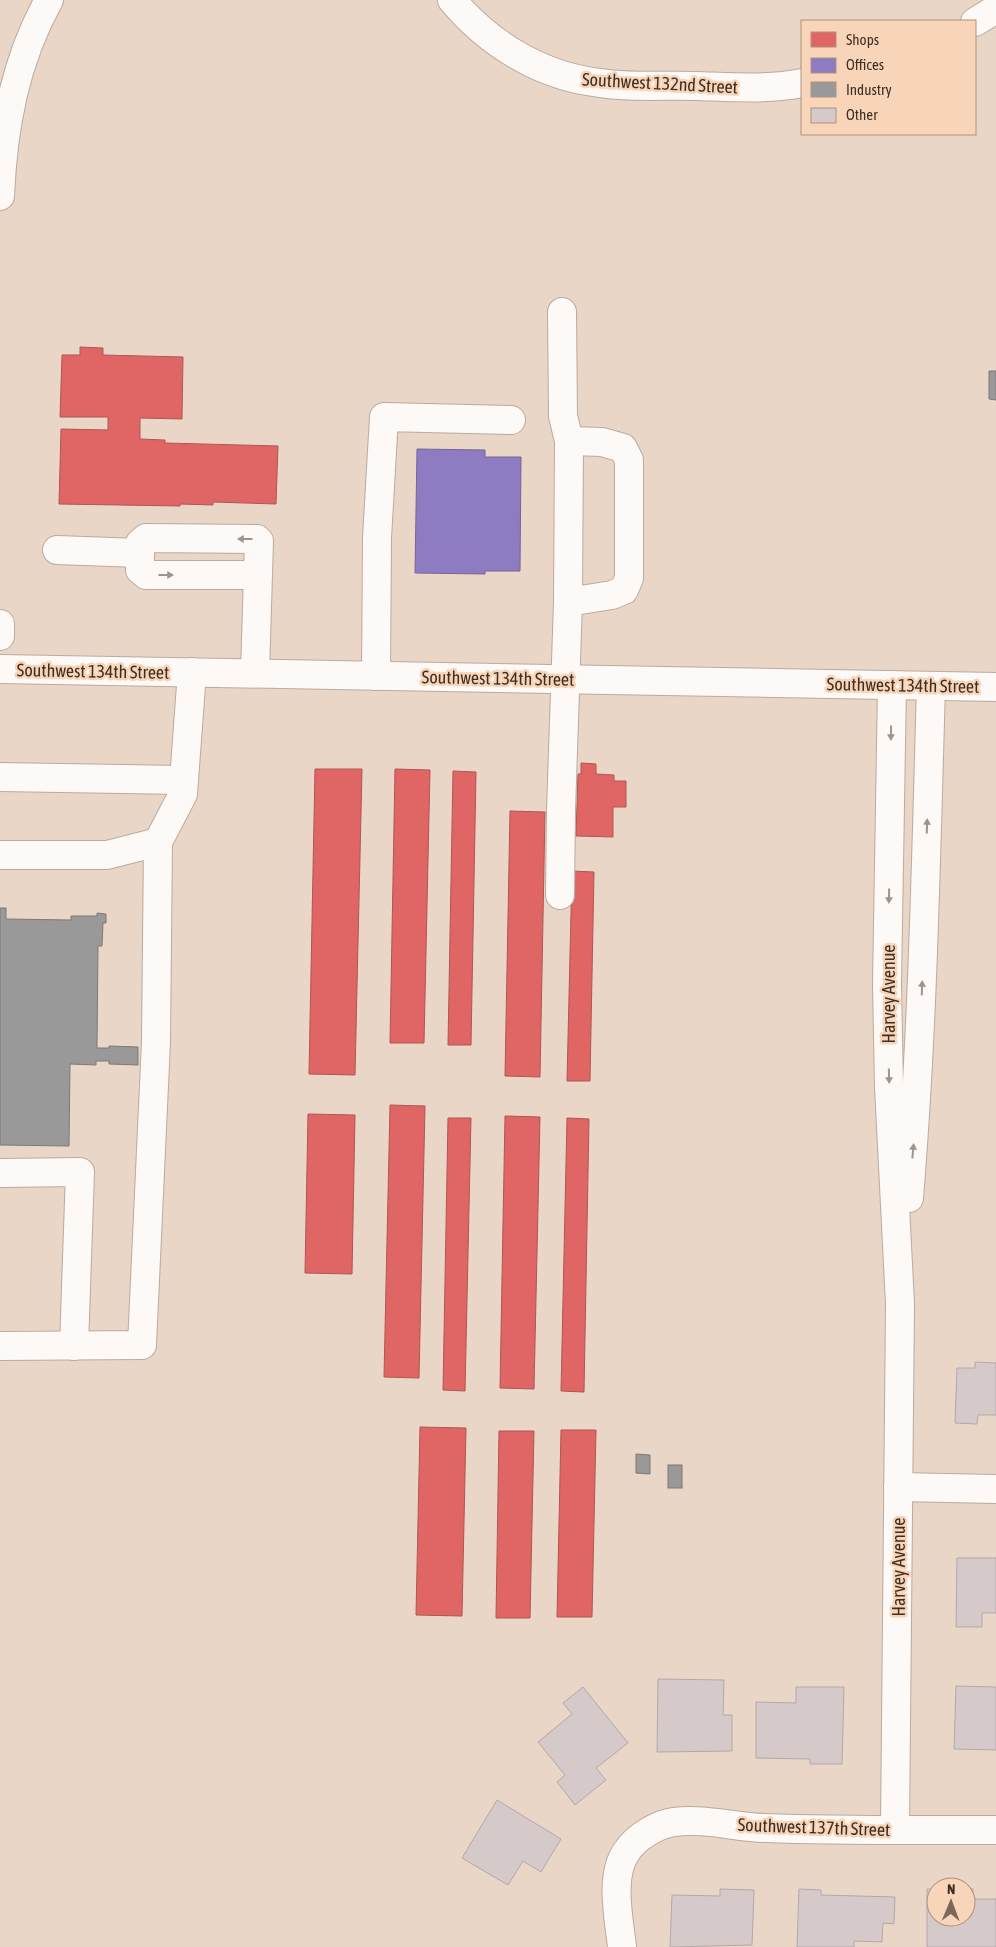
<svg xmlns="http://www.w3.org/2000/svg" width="996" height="1947" font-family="'Asap Condensed',sans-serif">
  <rect width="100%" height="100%" fill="#e9d6c7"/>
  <!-- shops -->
  <g fill="#e06666" stroke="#af5652">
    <polygon points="80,347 103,348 103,355 183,357 182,419 140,418 140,439 165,440 165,443 278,446 276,504 213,502 213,505 180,504 180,506 59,504 61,429 108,430 108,417 60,417 62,355 80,355"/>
    <polygon points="581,763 596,764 596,774 614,775 614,781 626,781 626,807 613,807 613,837 576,836 578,774 581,774"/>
    <polygon points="315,769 362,769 355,1075 309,1074"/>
    <polygon points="395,769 430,770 424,1043 390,1043"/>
    <polygon points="453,771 476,772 471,1045 448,1045"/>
    <polygon points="510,811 545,812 540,1077 505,1076"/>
    <polygon points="572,871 594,872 590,1081 567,1081"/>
    <polygon points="390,1105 425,1106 419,1378 384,1377"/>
    <polygon points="308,1114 355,1115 352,1274 305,1273"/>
    <polygon points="505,1116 540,1117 534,1389 500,1388"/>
    <polygon points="448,1118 471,1118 465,1391 443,1390"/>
    <polygon points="567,1118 589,1119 584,1392 561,1391"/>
    <polygon points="420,1427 466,1428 462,1616 416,1615"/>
    <polygon points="561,1430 596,1430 592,1617 557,1617"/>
    <polygon points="499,1431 534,1431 530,1618 496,1618"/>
  </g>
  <!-- offices -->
  <polygon fill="#8e7cc3" stroke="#766593" points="417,449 485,450 485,457 521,457 520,571 485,571 485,574 415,573"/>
  <!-- industry -->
  <g fill="#999" stroke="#7d7976">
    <polygon points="989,371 996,371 996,400 989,399"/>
    <polygon points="0,908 6,908 6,919 71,920 71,916 97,916 97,913 106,914 106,923 103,923 102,946 98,946 97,1048 109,1048 109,1046 138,1047 138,1065 109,1064 109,1061 96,1061 96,1065 70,1064 69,1146 0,1145"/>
    <polygon points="636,1454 650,1455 650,1474 636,1473"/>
    <rect x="668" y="1465" width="14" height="23"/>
  </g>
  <!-- building -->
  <g fill="#d5c9ca" stroke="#b3a8a8">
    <polygon points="975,1362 996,1363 996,1415 978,1415 977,1424 955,1423 957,1368 975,1368"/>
    <polygon points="957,1558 996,1558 996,1613 982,1613 982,1627 956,1627"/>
    <polygon points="658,1679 724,1680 723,1715 732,1715 732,1751 657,1752"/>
    <polygon points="956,1686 996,1687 996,1750 954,1749"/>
    <polygon points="583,1687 628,1743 596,1768 606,1780 575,1805 557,1782 565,1775 538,1742 572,1714 563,1703"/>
    <polygon points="796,1687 844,1687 842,1764 810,1764 810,1759 756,1758 756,1702 796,1703"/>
    <polygon points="497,1800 561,1839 541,1872 523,1861 508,1885 462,1858"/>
    <polygon points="720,1889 754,1890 752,1945 670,1947 672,1895 720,1896"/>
    <polygon points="799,1889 821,1890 821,1895 895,1897 894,1924 883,1923 882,1942 854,1941 854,1947 797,1947"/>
    <polygon points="927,1889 936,1889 936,1917 966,1917 966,1889 973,1889 973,1899 996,1899 996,1947 927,1947"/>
  </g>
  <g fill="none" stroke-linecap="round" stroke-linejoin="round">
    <!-- minor casing -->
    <g stroke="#baab9e" stroke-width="30">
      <g id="minor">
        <path d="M452 0C488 43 538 74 593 82 627 88 662 85 696 86 731 87 767 90 802 83"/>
        <polyline points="975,22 996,9"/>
        <path d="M0 196C3 127 15 61 49 0"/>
        <polyline points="57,550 139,553"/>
        <polyline points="568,602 612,595 624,590 629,578 629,460 623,448 602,442 569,441"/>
        <polyline points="0,624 0,636"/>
        <polyline points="255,673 259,541 257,539 146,538 140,543 140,570 146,575 258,575"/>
        <polyline points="376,676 377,538 384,417 511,420"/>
        <polyline points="892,685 887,984 889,1087 900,1304 895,1829"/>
        <polyline points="0,777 183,780"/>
        <polyline points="0,855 107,855 158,842"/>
        <polyline points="560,895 561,810 568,602 569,441 563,416 562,312"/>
        <polyline points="0,1173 80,1172 74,1346"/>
        <path d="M909 1198C923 1027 926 857 931 686"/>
        <polyline points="0,1346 142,1345 156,1042 158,842 183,794 192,672"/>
        <polyline points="898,1487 996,1489"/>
        <path d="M622 1947C619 1919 609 1875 627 1851 636 1837 658 1824 674 1822 704 1818 735 1827 765 1828 842 1831 919 1830 996 1830"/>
      </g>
    </g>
    <!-- major casing -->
    <g stroke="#baab9e" stroke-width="30">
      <polyline id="major" points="0,669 996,687"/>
    </g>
    <!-- minor -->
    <use href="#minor" stroke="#fcf9f7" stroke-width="28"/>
    <!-- major -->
    <use href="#major" stroke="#fcf9f7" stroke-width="28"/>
  </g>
  <!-- one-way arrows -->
  <defs><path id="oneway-solid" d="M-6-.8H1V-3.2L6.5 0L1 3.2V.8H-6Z" transform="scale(1.25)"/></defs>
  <g fill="#9c948e">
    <use href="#oneway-solid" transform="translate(245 539) rotate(-180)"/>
    <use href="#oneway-solid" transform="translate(166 575)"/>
    <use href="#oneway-solid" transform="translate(891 733) rotate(91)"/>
    <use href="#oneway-solid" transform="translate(927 826) rotate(-88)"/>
    <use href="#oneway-solid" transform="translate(889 896) rotate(91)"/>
    <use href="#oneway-solid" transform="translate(922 988) rotate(-88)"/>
    <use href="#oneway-solid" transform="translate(889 1076) rotate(89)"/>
    <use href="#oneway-solid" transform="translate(913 1151) rotate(-85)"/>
  </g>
  <g text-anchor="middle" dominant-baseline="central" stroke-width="5" stroke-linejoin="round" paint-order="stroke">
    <!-- street labels -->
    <g font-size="18" fill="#3d2f24" stroke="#f8d5b8">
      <text transform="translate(660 83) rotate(3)">Southwest 132nd Street</text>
      <text transform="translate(93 671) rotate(1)">Southwest 134th Street</text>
      <text transform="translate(498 678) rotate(1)">Southwest 134th Street</text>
      <text transform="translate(903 685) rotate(1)">Southwest 134th Street</text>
      <text transform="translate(888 994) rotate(-90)">Harvey Avenue</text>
      <text transform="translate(898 1567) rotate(-90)">Harvey Avenue</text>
      <text transform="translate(814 1827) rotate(2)">Southwest 137th Street</text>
    </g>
  </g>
  <!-- legend -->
  <rect x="801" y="20" width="175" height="115" fill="#f8d5b8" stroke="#ad937d"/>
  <rect x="811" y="32" width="25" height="15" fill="#e06666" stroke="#ad937d"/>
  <text x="846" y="45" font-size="15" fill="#3d2f24">Shops</text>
  <rect x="811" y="58" width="25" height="15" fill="#8e7cc3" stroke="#ad937d"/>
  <text x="846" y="70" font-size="15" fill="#3d2f24">Offices</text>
  <rect x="811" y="82" width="25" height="15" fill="#999999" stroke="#ad937d"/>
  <text x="846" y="95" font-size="15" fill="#3d2f24">Industry</text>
  <rect x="811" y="108" width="25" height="15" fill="#d5c9ca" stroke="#ad937d"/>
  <text x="846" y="120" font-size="15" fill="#3d2f24">Other</text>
  <!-- north arrow -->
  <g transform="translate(951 1902) rotate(1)"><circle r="24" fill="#f8d5b8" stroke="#ad937d"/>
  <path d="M0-4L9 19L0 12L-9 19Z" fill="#79695d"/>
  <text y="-8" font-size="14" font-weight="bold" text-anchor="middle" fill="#3d2f24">N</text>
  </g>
</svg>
